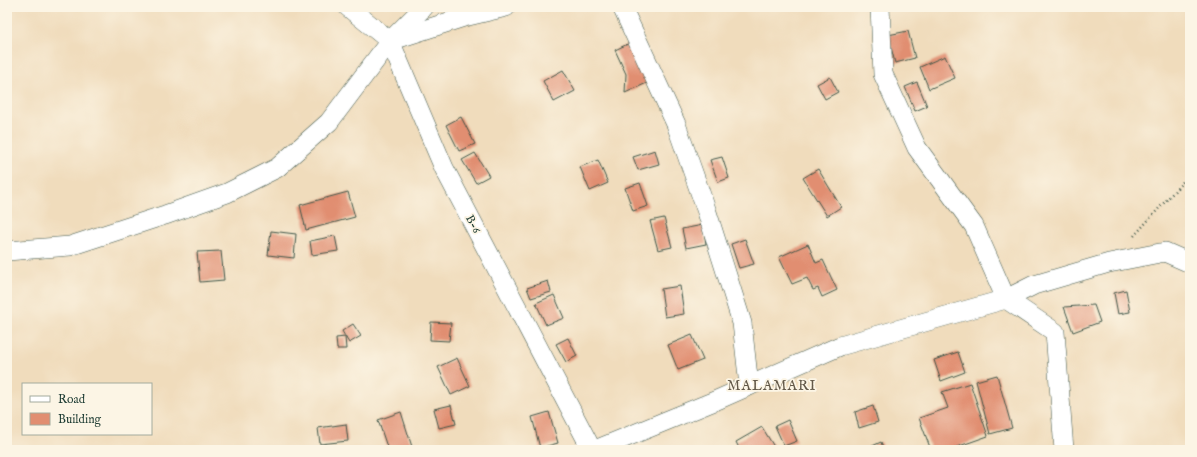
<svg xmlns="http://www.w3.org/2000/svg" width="1197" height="457" font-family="'IM FELL English',serif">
  <rect width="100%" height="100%" fill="#fcf5e5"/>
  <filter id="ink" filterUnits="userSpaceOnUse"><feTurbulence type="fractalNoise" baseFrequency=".025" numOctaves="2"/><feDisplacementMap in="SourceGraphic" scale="8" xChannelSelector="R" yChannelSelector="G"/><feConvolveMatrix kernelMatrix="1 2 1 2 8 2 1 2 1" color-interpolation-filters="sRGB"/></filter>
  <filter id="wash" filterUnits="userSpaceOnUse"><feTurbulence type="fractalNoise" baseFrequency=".012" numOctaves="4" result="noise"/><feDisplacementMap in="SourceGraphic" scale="16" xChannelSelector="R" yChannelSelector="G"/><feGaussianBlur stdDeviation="0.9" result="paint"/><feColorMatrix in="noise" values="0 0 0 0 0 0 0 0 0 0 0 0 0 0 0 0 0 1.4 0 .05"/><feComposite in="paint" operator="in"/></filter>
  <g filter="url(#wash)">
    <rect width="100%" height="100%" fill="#f0dcbc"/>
    <g id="blocks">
      <!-- building -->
      <g fill="#e18e71">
        <polygon points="908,31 915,58 895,63 888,35"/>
        <polygon points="632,42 649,82 625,93 626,74 615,50"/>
        <polygon points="945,56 955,78 929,89 920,67"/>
        <polygon points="563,70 575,91 554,102 543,81"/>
        <polygon points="830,77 838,92 825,99 817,84"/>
        <polygon points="917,82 927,106 915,111 905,87"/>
        <polygon points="461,117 475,144 459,151 446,125"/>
        <polygon points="655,150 659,164 638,170 633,157"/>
        <polygon points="475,153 489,176 476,183 462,160"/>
        <polygon points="722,157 729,178 718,182 710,160"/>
        <polygon points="598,160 608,183 590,191 580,167"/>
        <polygon points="818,169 841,207 827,216 803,178"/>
        <polygon points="640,183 648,206 633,211 625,188"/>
        <polygon points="348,192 355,217 306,230 300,205"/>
        <polygon points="664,218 672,247 658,250 650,221"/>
        <polygon points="703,225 706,244 686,248 682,229"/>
        <polygon points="271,231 296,234 294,258 268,255"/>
        <polygon points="335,236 338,251 312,255 310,241"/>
        <polygon points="745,239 754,264 739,268 731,244"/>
        <polygon points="808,244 816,263 823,260 837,290 822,297 818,288 813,290 807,278 792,284 779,257"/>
        <polygon points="221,251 224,280 200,282 197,252"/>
        <polygon points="548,281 551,292 531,298 527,288"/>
        <polygon points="680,286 684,314 665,317 661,289"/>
        <polygon points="1126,290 1130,312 1118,314 1114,293"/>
        <polygon points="554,295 564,318 546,325 536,303"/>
        <polygon points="1094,305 1100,322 1073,332 1064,307"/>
        <polygon points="431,322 451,323 449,341 430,340"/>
        <polygon points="353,324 361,336 349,343 342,331"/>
        <polygon points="692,335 703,360 678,370 668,345"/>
        <polygon points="345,337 346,349 337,349 336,338"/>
        <polygon points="568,338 577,356 566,362 556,344"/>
        <polygon points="958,352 965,372 941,381 934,360"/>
        <polygon points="457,358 470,386 451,395 438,367"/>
        <polygon points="997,375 1012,428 990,434 976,381"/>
        <polygon points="970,383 988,436 948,450 931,450 919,418 948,408 942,392"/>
        <polygon points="451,405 456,424 439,428 434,409"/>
        <polygon points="873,406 878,422 859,428 855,412"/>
        <polygon points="401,412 413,450 388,450 378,420"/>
        <polygon points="549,412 558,443 540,448 532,417"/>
        <polygon points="788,420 797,441 784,446 775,426"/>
        <polygon points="346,424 348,441 320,444 318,428"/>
        <polygon points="762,427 776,450 740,450 736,442"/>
        <polygon points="881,442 884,450 866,450 866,449"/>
      </g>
    </g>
  </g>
  <g filter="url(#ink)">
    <use href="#blocks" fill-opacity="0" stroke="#3e5548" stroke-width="1"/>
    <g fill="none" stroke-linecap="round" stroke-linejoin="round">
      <!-- street casing -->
      <g stroke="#3e5548" stroke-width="20">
        <g id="street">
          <polyline points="348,7 390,41 444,168 592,450"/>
          <polyline points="622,7 676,124 707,212 742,323 749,386"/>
          <polyline points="880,7 883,74 917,148 974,226 1006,299 1055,332 1064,450"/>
          <polyline points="393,40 464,17 506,7"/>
          <polyline points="7,251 70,246 165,215 227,193 277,168 329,122 390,41 424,7"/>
          <polyline points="595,450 717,400 840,346 1006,299 1034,285 1109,263 1165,252 1190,263"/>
        </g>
      </g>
      <!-- path -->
      <polyline stroke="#3e5548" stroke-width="2.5" stroke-dasharray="1 3" stroke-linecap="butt" points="1134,236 1190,174"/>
      <!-- street -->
      <use href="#street" stroke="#fff" stroke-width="19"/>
    </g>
  </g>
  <g text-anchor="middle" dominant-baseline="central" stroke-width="3.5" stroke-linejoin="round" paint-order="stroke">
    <!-- street labels -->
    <g font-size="12" fill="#1f3d34" stroke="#fcf5e5">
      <text transform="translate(473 224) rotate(62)">B-6</text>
    </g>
    <!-- quarter labels -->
    <g font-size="14" letter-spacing="1" fill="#635949" stroke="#fcf5e5">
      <text x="772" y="386">MALAMARI</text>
    </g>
  </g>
  <!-- margin -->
  <rect width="1197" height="457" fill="none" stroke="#fcf5e5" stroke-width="24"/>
  <!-- legend -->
  <rect x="22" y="383" width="130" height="52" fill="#fcf5e5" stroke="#a4ab9e"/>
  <rect x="30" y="396" width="20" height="6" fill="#ffffff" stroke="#a4ab9e"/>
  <text x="58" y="403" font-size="12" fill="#1f3d34">Road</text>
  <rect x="30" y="413" width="20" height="12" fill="#e18e71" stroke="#a4ab9e"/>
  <text x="58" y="423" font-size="12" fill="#1f3d34">Building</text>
</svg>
